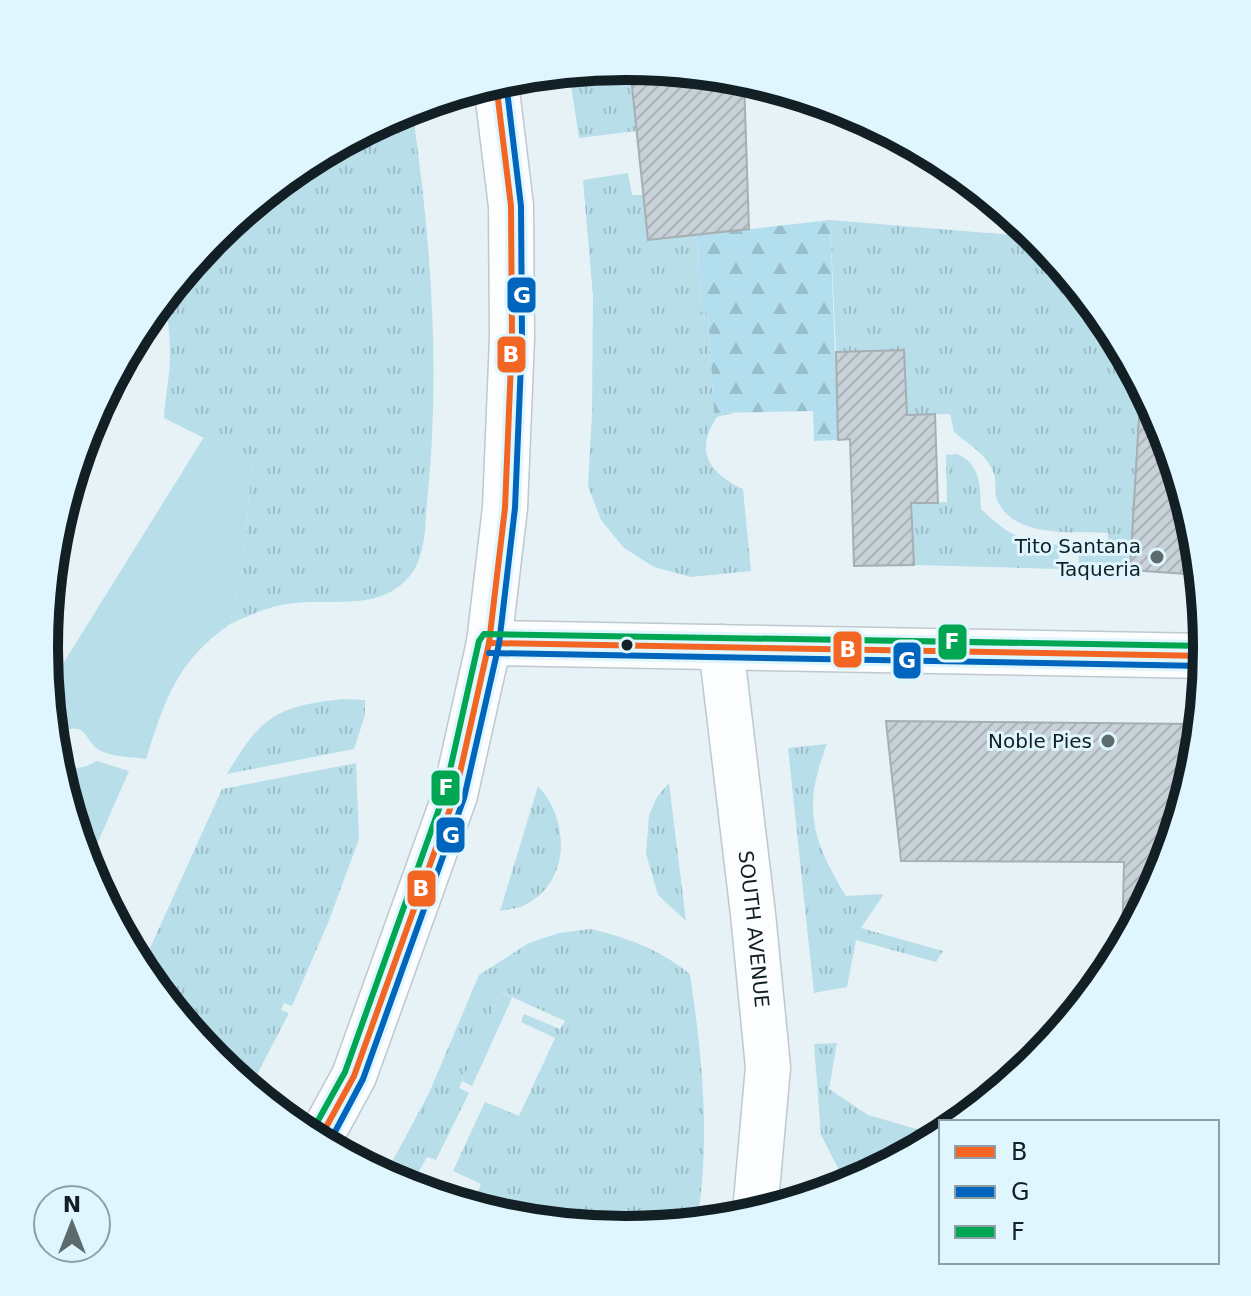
<svg xmlns="http://www.w3.org/2000/svg" width="1251" height="1296" font-family="'DejaVu Sans',sans-serif">
  <defs>
    <pattern id="grass-tufts" width="24" height="20" patternUnits="userSpaceOnUse" patternTransform="scale(2)"><rect width="24" height="20" fill="#b8deea"/><path d="M3 7l-1-3M5 7V3M7 7l1-3M15 17l-1-3M17 17v-4M19 17l1-3" fill="none" stroke="#9dbec9"/></pattern>
    <pattern id="forest-firs" width="22" height="20" patternUnits="userSpaceOnUse" patternTransform="scale(2)"><rect width="22" height="20" fill="#b2deed"/><path d="M5 1l3.5 6h-7zM16 11l3.5 6h-7z" fill="#98becb"/></pattern>
    <pattern id="building-hatch" width="6" height="6" patternUnits="userSpaceOnUse" patternTransform="scale(2)"><rect width="6" height="6" fill="#c7d1d7"/><path d="M-1 1l2-2M0 6l6-6M5 7l2-2" fill="none" stroke="#aab3b8"/></pattern>
  </defs>
  <rect width="100%" height="100%" fill="#e7f2f7"/>
  <!-- grass -->
  <g fill="url(#grass-tufts)">
    <polygon points="630,67 636,131 579,138 569,72"/>
    <path d="M412 108C431 239 441 371 427 502 425 526 426 559 408 578 377 613 327 597 287 604 267 607 248 616 230 624L243 566 252 462 164 418C165 397 170 376 170 355 170 335 168 317 164 298L215 236 303 164Z"/>
    <path d="M628 173 632 195H643L648 240 698 235 700 311 708 313 714 413H733L717 417C694 451 709 473 743 489L751 571 691 577 654 567 624 548 601 520 588 486 592 413 593 296 583 180Z"/>
    <path d="M830 220 1037 237 1109 325 1157 414 1139 415 1130 570 1079 569 1078 547H1108V533C1074 531 1016 539 998 502 994 495 996 485 995 477 989 455 970 446 954 432L950 414 907 415 904 350 836 352Z"/>
    <path d="M957 454C981 464 980 485 981 509 1009 536 1021 541 1059 545V569L914 565 911 503 947 502 946 455Z"/>
    <path d="M343 699 365 700V715L354 749 227 774C261 716 277 706 343 699Z"/>
    <path d="M827 744C802 808 812 840 846 896L884 894 861 928 943 951 936 962 856 940 847 987 814 993 788 748Z"/>
    <polygon points="356,763 359,839 328,923 292,1006 284,1003 281,1010 289,1013 250,1088 214,1059 141,968 222,789"/>
    <polygon points="669,783 686,921 658,895 646,854 649,815 657,797"/>
    <path d="M538 786C570 820 571 882 525 905 518 909 508 909 500 911Z"/>
    <path d="M590 929C627 937 660 950 690 974 702 1056 711 1140 697 1222L625 1229 512 1218 471 1206 481 1184 453 1171 485 1102 519 1116 555 1038 521 1022 524 1014 560 1029 565 1021 501 992 459 1088 469 1093 436 1160 427 1157 410 1187 385 1175 429 1093 479 975 529 943 559 933Z"/>
    <polygon points="837,1043 829,1089 868,1115 941,1136 857,1180 839,1170 821,1135 814,1044"/>
  </g>
  <!-- forest -->
  <polygon fill="url(#forest-firs)" points="830,220 838,440 814,441 813,411 714,413 708,313 700,312 698,235"/>
  <!-- garden -->
  <g fill="#b8deea">
    <path d="M204 437 252 462 243 566 230 624C176 662 165 700 146 759 133 757 113 757 101 751 83 742 90 720 59 732L52 726 48 688Z"/>
    <path d="M55 757C66 772 81 770 97 761L129 771 87 867Z"/>
    <polygon points="501,992 512,998 472,1086 462,1081"/>
  </g>
  <!-- building -->
  <g fill="url(#building-hatch)" stroke="#a5afb4" stroke-width="2">
    <polygon points="630,67 744,79 749,229 648,240"/>
    <polygon points="904,350 907,415 935,414 938,503 911,503 914,565 854,566 850,439 838,440 836,352"/>
    <polygon points="1141,384 1163,426 1196,535 1200,575 1130,570"/>
    <polygon points="886,721 1199,724 1196,762 1163,871 1122,946 1124,862 901,861"/>
  </g>
  <g fill="none" stroke-linecap="round" stroke-linejoin="round">
    <!-- minor casing -->
    <g stroke="#bdc9cd" stroke-width="47">
      <g id="minor">
        <path id="s1" d="M721 647 753 914 768 1067 755 1213"/>
      </g>
    </g>
    <!-- major casing -->
    <g stroke="#bdc9cd" stroke-width="47">
      <g id="major">
        <polyline points="489,643 1206,656"/>
        <polyline points="319,1140 354,1076 455,795 489,643 505,508 512,338 511,206 496,83"/>
      </g>
    </g>
    <!-- minor -->
    <use href="#minor" stroke="#fbfdfe" stroke-width="44"/>
    <!-- major -->
    <use href="#major" stroke="#fbfdfe" stroke-width="44"/>
    <!-- bus-1 casing -->
    <g stroke="#e0f6fe" stroke-width="12">
      <g id="bus-1">
        <polyline points="489,643 1206,656"/>
        <polyline points="319,1140 354,1076 455,795 489,643 505,508 512,338 511,206 496,83"/>
      </g>
    </g>
    <!-- bus-2 casing -->
    <g stroke="#e0f6fe" stroke-width="12">
      <g id="bus-2">
        <polyline points="489,653 1205,666"/>
        <polyline points="328,1145 363,1079 464,798 499,644 515,508 522,338 521,206 506,82"/>
      </g>
    </g>
    <!-- bus-3 casing -->
    <g stroke="#e0f6fe" stroke-width="12">
      <polyline id="bus-3" points="310,1135 345,1072 445,792 479,641 484,634 1206,646"/>
    </g>
    <!-- bus-1 -->
    <use href="#bus-1" stroke="#f26522" stroke-width="6"/>
    <!-- bus-2 -->
    <use href="#bus-2" stroke="#0065bd" stroke-width="6"/>
    <!-- bus-3 -->
    <use href="#bus-3" stroke="#00a651" stroke-width="6"/>
  </g>
  <!-- markers -->
  <g fill="#5d6a6e" stroke="#e0f6fe" stroke-width="3">
    <circle cx="1157" cy="557" r="8"/>
    <circle cx="1108" cy="741" r="8"/>
  </g>
  <circle fill="#122025" stroke="#e0f6fe" stroke-width="3" cx="627" cy="645" r="7"/>
  <g text-anchor="middle" dominant-baseline="central" stroke-width="6" stroke-linejoin="round" paint-order="stroke">
    <!-- poi labels -->
    <g font-size="20" fill="#122025" stroke="#e0f6fe" text-anchor="end">
      <text x="1141" y="546">Tito Santana<tspan x="1141" dy="23">Taqueria</tspan></text>
      <text x="1092" y="741">Noble Pies</text>
    </g>
    <!-- street labels -->
    <g font-size="20" fill="#122025" stroke="#e0f6fe">
      <text stroke="none"><textPath href="#s1" startOffset="284">SOUTH AVENUE</textPath></text>
    </g>
  </g>
  <!-- crop -->
  <path d="M0 0H1251V1296H0ZM625 80H626A567 567 0 0 1 1193 647V649A567 567 0 0 1 626 1216H625A567 567 0 0 1 58 649V647A567 567 0 0 1 625 80Z" fill="#e0f6fe" fill-rule="evenodd"/>
  <path fill="none" stroke="#122025" stroke-width="10" d="M625 80H626A567 567 0 0 1 1193 647V649A567 567 0 0 1 626 1216H625A567 567 0 0 1 58 649V647A567 567 0 0 1 625 80Z"/>
  <g stroke="#e0f6fe" stroke-width="3">
    <rect x="506" y="276" width="31" height="38" rx="8" fill="#0065bd"/>
    <rect x="496" y="335" width="31" height="39" rx="8" fill="#f26522"/>
    <rect x="937" y="623" width="31" height="38" rx="8" fill="#00a651"/>
    <rect x="832" y="630" width="31" height="39" rx="8" fill="#f26522"/>
    <rect x="892" y="641" width="30" height="39" rx="8" fill="#0065bd"/>
    <rect x="430" y="769" width="31" height="38" rx="8" fill="#00a651"/>
    <rect x="435" y="816" width="31" height="38" rx="8" fill="#0065bd"/>
    <rect x="406" y="869" width="31" height="39" rx="8" fill="#f26522"/>
  </g>
  <g font-size="22" text-anchor="middle" font-weight="bold" fill="#fff">
    <text x="522" y="303">G</text>
    <text x="511" y="362">B</text>
    <text x="952" y="649">F</text>
    <text x="848" y="657">B</text>
    <text x="907" y="668">G</text>
    <text x="446" y="795">F</text>
    <text x="451" y="843">G</text>
    <text x="421" y="896">B</text>
  </g>
  <!-- legend -->
  <rect x="939" y="1120" width="280" height="144" fill="#e0f6fe" stroke="#8ea0a7" stroke-width="2"/>
  <rect x="955" y="1146" width="40" height="12" fill="#f26522" stroke="#8ea0a7" stroke-width="2"/>
  <text x="1011" y="1160" font-size="24" fill="#122025">B</text>
  <rect x="955" y="1186" width="40" height="12" fill="#0065bd" stroke="#8ea0a7" stroke-width="2"/>
  <text x="1011" y="1200" font-size="24" fill="#122025">G</text>
  <rect x="955" y="1226" width="40" height="12" fill="#00a651" stroke="#8ea0a7" stroke-width="2"/>
  <text x="1011" y="1240" font-size="24" fill="#122025">F</text>
  <!-- north arrow -->
  <g transform="translate(72 1224)"><circle r="38" fill="#e0f6fe" stroke="#8ea0a7" stroke-width="2"/>
  <path d="M0-6L14 30L0 20L-14 30Z" fill="#5d6a6e"/>
  <text y="-12" font-size="22" font-weight="bold" text-anchor="middle" fill="#122025">N</text>
  </g>
</svg>
